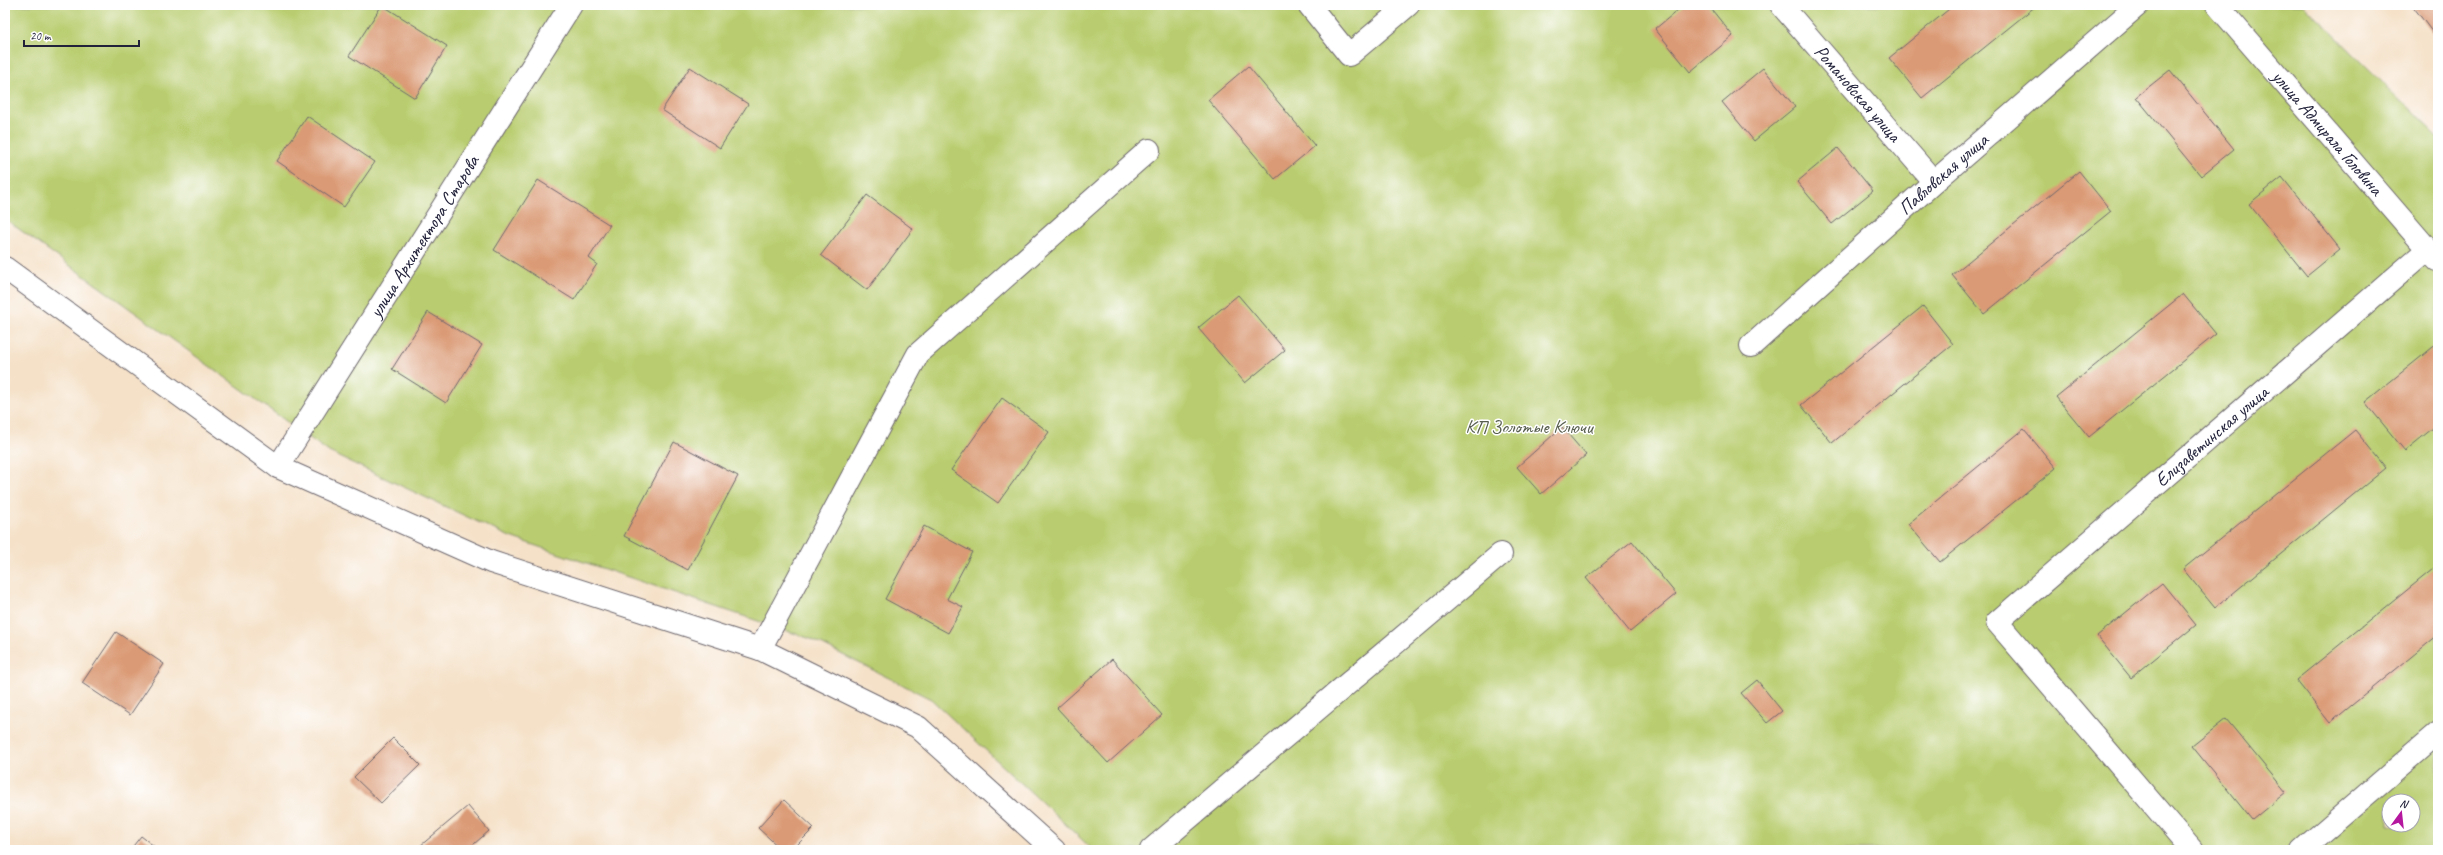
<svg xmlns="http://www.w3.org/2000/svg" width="2443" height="855" font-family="Caveat,sans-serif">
  <rect width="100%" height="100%" fill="#fff"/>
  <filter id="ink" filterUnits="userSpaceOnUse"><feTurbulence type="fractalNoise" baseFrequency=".025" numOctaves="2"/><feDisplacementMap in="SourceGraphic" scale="8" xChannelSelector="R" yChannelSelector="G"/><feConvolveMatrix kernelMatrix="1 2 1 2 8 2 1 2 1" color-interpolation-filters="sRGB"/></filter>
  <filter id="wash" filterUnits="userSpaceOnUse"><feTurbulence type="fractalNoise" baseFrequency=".012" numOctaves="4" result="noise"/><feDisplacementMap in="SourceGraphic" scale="16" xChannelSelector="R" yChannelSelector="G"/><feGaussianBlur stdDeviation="0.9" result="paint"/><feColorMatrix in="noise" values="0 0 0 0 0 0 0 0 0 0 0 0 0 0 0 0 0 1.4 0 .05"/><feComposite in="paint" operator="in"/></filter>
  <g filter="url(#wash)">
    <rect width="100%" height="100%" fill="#f5e1c8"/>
    <!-- green -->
    <path fill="#b9cd70" stroke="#6e7856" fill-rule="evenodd" d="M5 5H2304L2438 137V850H1093L931 699 811 639 510 537 329 452 5 219ZM2389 801H2413V825H2389Z"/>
    <g id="blocks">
      <!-- building -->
      <g fill="#da9a74">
        <polygon points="382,5 447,46 415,98 349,56"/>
        <polygon points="1684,5 1708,5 1733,36 1690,72 1655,29"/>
        <polygon points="1954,5 2037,5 1922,98 1889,58"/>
        <polygon points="2412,5 2438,5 2438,29 2433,33"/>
        <polygon points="1248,66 1315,146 1275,179 1208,100"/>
        <polygon points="690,67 748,104 720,148 662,110"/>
        <polygon points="1763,68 1795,107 1754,141 1722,102"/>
        <polygon points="2170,70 2234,149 2201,176 2136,97"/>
        <polygon points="307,116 375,162 344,207 277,161"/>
        <polygon points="1838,148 1873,191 1832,224 1797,182"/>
        <polygon points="2079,171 2111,211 1984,314 1952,275"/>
        <polygon points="2282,177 2340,249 2307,276 2249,204"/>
        <polygon points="538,180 610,225 589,258 597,264 574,300 494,250"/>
        <polygon points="867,195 913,229 867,290 821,255"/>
        <polygon points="2183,294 2216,334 2089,437 2056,397"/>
        <polygon points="1238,295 1285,350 1245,383 1198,328"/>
        <polygon points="1923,306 1953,344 1832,443 1801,405"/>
        <polygon points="428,312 482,345 446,403 392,369"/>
        <polygon points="2438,343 2438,424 2405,451 2365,402"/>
        <polygon points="1002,398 1049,432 998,503 951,470"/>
        <polygon points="1562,427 1586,455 1541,494 1517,467"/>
        <polygon points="2024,429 2056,468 1940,562 1908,524"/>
        <polygon points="2355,430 2386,468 2215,608 2183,569"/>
        <polygon points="674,442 738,476 688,570 624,536"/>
        <polygon points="924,526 972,552 947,599 963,607 948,633 885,599"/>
        <polygon points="1632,541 1676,594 1630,632 1586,578"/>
        <polygon points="2438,565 2438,635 2330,723 2296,680"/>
        <polygon points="2162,583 2196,625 2131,678 2097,636"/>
        <polygon points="116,632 164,664 130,715 82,683"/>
        <polygon points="1112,659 1162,715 1108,763 1057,708"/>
        <polygon points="1757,680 1782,711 1767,723 1741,693"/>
        <polygon points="2226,719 2286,792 2252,820 2192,746"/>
        <polygon points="393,738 420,765 381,803 354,777"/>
        <polygon points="784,800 814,828 792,850 782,850 758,828"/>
        <polygon points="468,806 489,831 467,850 424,850 420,846"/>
        <polygon points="141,836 159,850 130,850"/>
      </g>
    </g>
  </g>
  <g filter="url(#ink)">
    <use href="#blocks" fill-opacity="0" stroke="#6c656c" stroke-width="1"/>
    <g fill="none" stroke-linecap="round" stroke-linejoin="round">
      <!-- minor casing -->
      <g stroke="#6c656c" stroke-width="24">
        <g id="minor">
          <polyline points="1309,5 1349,55 1408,5"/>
          <path id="s1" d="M1781 5 1934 182"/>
          <path id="s2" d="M2217 5 2437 260"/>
          <polyline points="5,268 278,467 491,562 760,649 918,727 1054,850"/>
          <path id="s3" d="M1751 346 1934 182 2138 5"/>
          <path id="s4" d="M278 467 571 5"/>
          <polyline points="760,649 918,354 1149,150"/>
          <polyline points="1151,850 1501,554"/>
          <path id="s5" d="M2192 850 1997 622 2427 250"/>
          <polyline points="2302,850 2438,733"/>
        </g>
      </g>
      <!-- minor -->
      <use href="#minor" stroke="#fff" stroke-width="22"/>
    </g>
  </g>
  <g text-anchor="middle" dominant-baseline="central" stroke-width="3" stroke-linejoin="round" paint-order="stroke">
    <!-- street labels -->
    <g font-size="19" fill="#22223b" stroke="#fff">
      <text stroke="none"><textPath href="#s1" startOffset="117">Романовская улица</textPath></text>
      <text stroke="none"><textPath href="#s2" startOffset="169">улица Адмирала Головина</textPath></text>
      <text stroke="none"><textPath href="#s3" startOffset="258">Павловская улица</textPath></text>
      <text stroke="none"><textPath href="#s4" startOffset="273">улица Архитектора Старова</textPath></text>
      <text stroke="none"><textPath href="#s5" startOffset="584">Елизаветинская улица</textPath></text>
    </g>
    <!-- park labels -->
    <g font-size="19" fill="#575e4e" stroke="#fff">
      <text x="1529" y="427">КП Золотые Ключи</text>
    </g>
  </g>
  <!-- margin -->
  <rect width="2443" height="855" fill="none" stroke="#fff" stroke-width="20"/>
  <!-- north arrow -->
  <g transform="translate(2401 813) rotate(15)"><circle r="19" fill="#ffffff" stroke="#a7a7b1"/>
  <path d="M0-3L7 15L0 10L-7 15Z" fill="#b5179e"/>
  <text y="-6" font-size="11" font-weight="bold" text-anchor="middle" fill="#22223b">N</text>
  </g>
  <!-- scale -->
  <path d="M24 40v6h115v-6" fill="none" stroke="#22223b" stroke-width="2"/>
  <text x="30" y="40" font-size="12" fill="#22223b" stroke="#ffffff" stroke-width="3" paint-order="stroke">20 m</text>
</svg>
